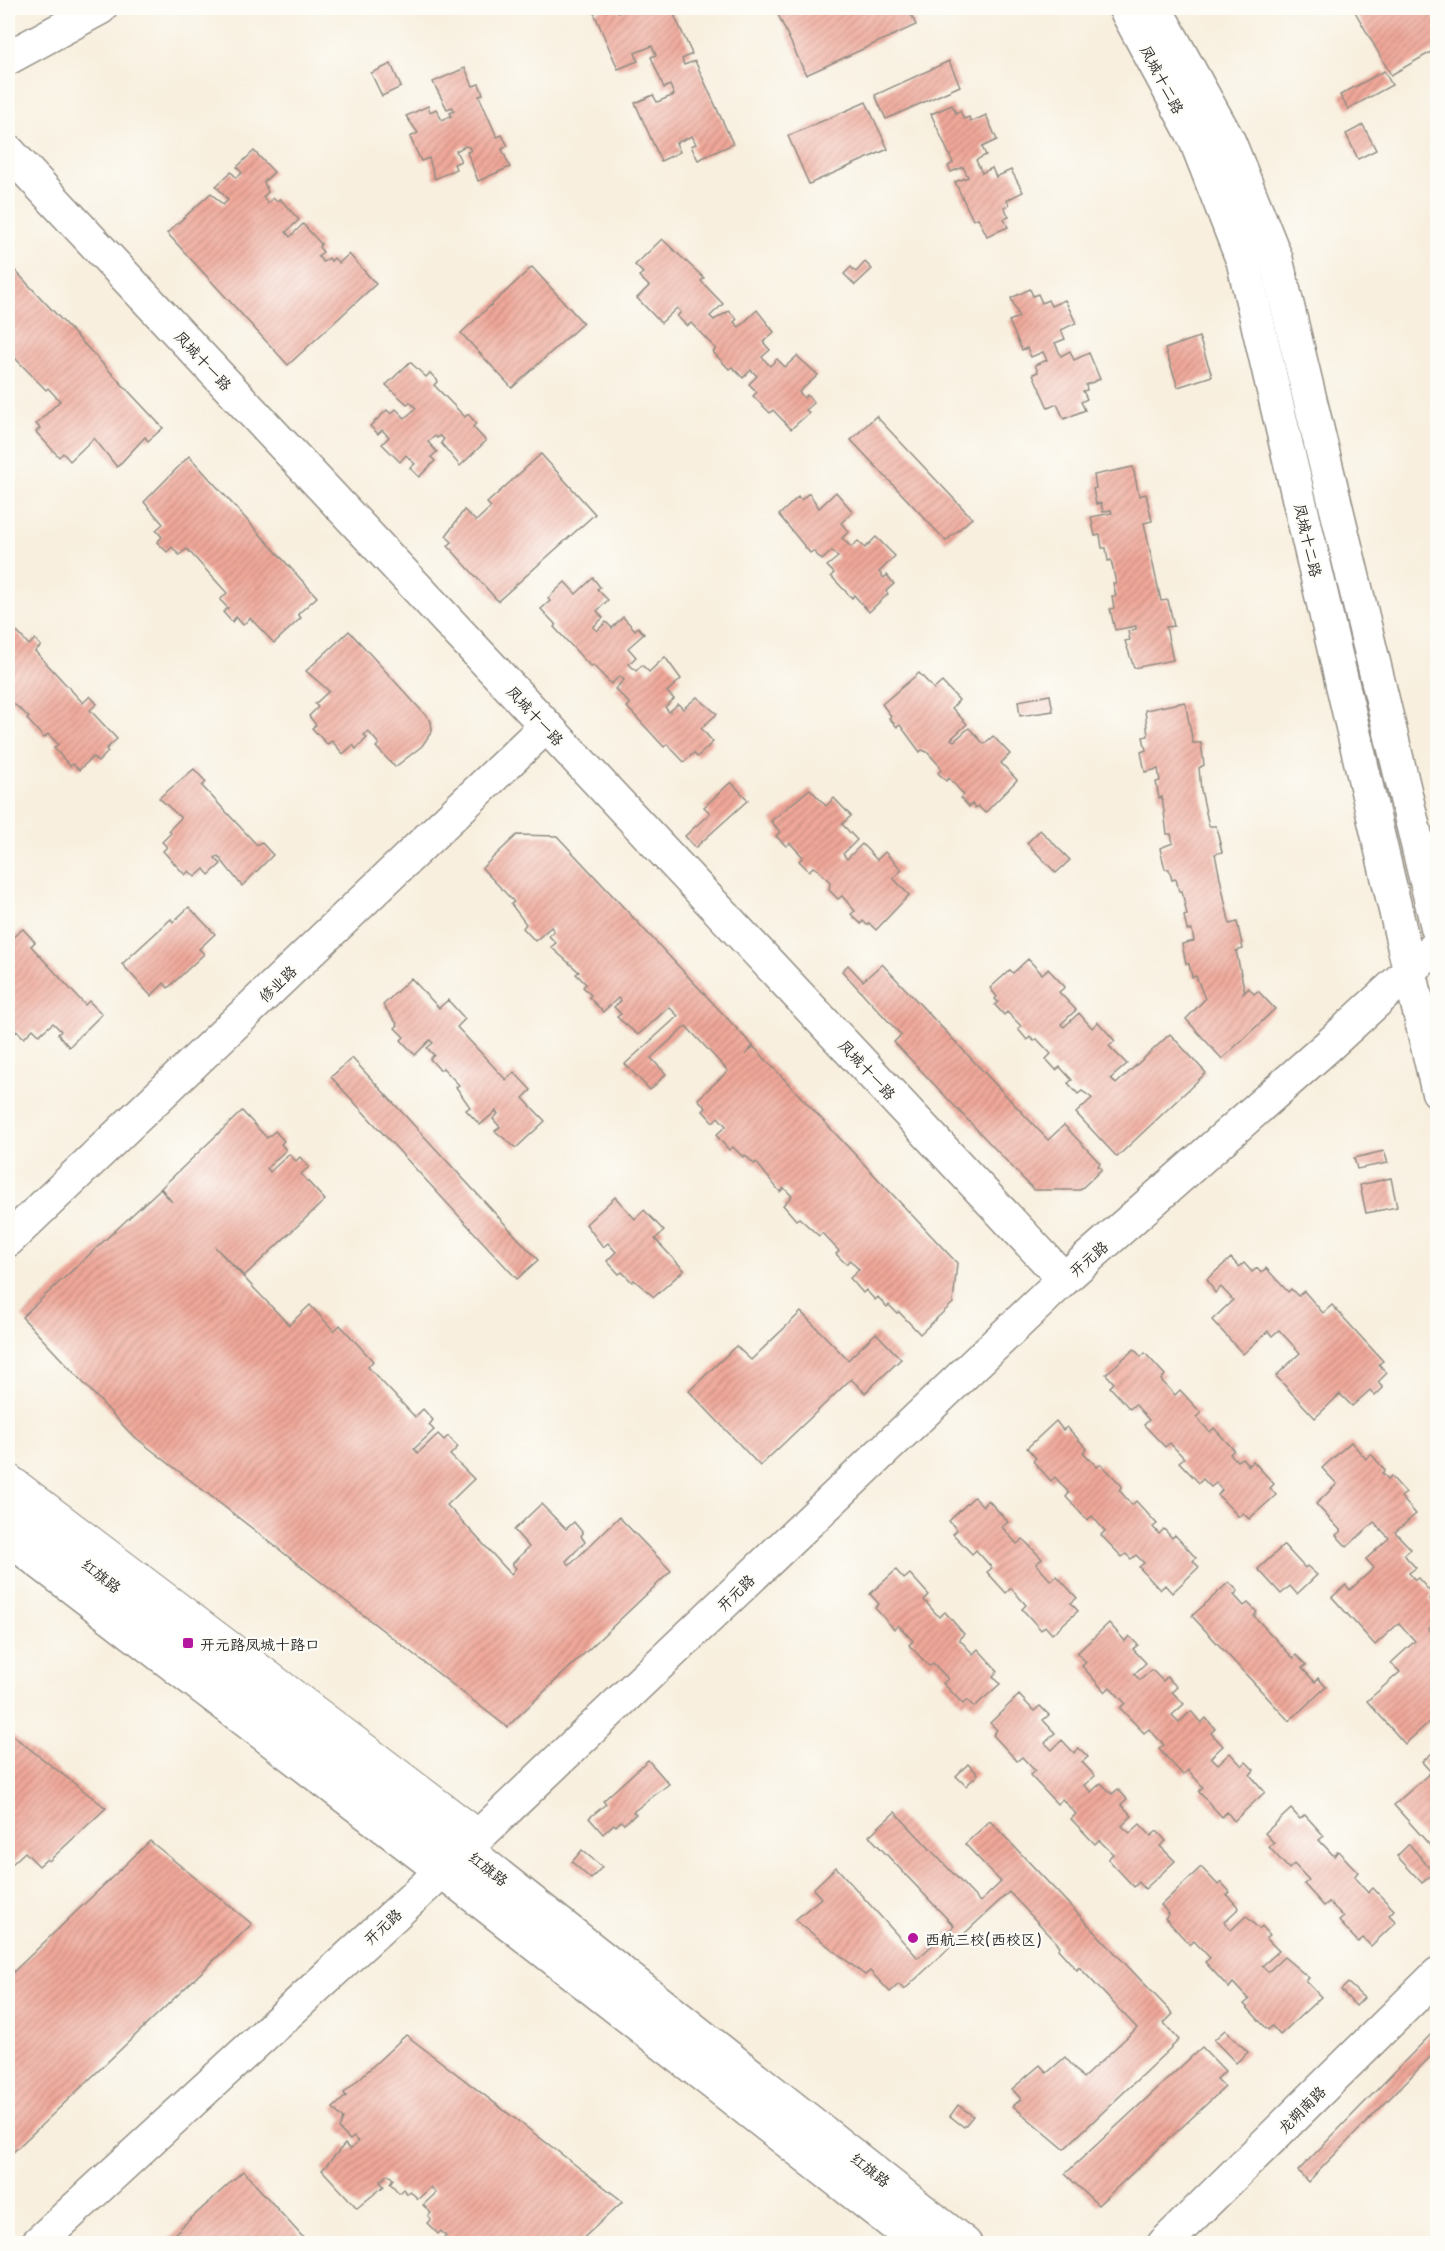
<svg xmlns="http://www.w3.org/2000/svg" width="1445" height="2251" font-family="'Playpen Sans','LXGW WenKai TC',sans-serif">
  <defs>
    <pattern id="building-hatch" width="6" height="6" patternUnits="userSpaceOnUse" patternTransform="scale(1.5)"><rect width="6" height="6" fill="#f0a89a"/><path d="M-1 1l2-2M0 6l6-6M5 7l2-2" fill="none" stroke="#c3897e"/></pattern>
  </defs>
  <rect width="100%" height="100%" fill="#fdfcf7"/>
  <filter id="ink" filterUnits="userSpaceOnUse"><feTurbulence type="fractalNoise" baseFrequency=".0167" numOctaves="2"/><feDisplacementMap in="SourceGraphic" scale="12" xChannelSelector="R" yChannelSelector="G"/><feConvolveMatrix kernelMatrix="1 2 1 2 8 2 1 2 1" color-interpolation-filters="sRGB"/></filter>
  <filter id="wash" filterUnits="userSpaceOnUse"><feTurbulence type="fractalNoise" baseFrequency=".008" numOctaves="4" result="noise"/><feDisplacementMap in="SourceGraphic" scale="24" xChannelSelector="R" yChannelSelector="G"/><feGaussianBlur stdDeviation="1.35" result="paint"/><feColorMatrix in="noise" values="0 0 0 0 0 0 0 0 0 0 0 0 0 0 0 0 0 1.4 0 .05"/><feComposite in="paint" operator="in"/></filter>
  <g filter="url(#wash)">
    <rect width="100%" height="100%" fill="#f8efde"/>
    <g id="blocks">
      <!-- building -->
      <g fill="url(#building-hatch)">
        <polygon points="606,8 616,8 618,12 628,8 671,8 692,54 682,59 684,65 695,61 733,144 698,160 691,146 696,144 692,136 676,143 680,152 661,161 635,103 653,95 657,102 674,95 670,85 664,88 651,57 656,55 652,46 635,53 638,61 618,69 594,13"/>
        <polygon points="775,8 908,8 916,25 806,75"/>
        <polygon points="1353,8 1428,8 1438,23 1438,48 1391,75"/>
        <polygon points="949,61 960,86 886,119 875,95"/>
        <polygon points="391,64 401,87 382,96 371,73"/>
        <polygon points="465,68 473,86 479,84 483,94 479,96 497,137 502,135 508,146 502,149 510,167 478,181 467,152 471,151 469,147 465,146 456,151 461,161 454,164 456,169 435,179 429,158 421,161 410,137 418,133 406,116 428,106 430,112 436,109 442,120 451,116 450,113 454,111 452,107 447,109 433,82"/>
        <polygon points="1384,71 1392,85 1348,109 1340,95"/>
        <polygon points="866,102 888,149 809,184 788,136"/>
        <polygon points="952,105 956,113 960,111 964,119 969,117 971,122 986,115 997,140 982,147 986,155 976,160 982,173 992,168 996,177 1011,170 1023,192 1007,200 1009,205 1004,207 1009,217 1004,219 1008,227 987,236 978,218 973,220 955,182 968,177 963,167 951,172 948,166 953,163 931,114"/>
        <polygon points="1363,125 1376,150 1358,159 1346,134"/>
        <polygon points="254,151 274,172 264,182 268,192 263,197 268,203 273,198 276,201 280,199 299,220 286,232 290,237 303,224 321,244 319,247 323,252 318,256 323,262 329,258 331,261 334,258 339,263 349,254 376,284 288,365 167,233 211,193 223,205 228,200 216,186 231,172 236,177 242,173 237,167"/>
        <polygon points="662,239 704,278 701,281 723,304 710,316 714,320 729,311 737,319 734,322 739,327 757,310 774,332 763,342 770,350 762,357 770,366 777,359 785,367 797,356 818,375 799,392 804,398 807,395 814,403 806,410 809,413 791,429 773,410 770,413 753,396 757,392 749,384 757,376 751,370 743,378 732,367 729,369 713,352 716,349 691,323 687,326 677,316 681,312 677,308 661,323 637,298 649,286 639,276 643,273 635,265"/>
        <polygon points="865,262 872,269 855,285 844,274 851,267 856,272"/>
        <polygon points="9,264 163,428 148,441 145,437 117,467 94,438 70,461 63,453 59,457 36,432 40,428 36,424 60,401 48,388 46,390 14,357 8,363"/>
        <polygon points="532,267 583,323 512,388 461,333"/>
        <polygon points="1030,289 1033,296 1038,294 1042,303 1048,300 1051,306 1065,300 1076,323 1061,330 1065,339 1055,343 1061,356 1070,351 1074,360 1089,353 1100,379 1086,385 1087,390 1083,391 1087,399 1081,402 1085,410 1064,419 1057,404 1048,408 1033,374 1038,372 1035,365 1047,360 1043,352 1031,357 1027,348 1022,350 1009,321 1019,317 1011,298"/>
        <polygon points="1199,337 1212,376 1178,387 1165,349"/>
        <polygon points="410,362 426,377 430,373 438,381 434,385 465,417 468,414 476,423 473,427 486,441 460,466 441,443 444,439 440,436 437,438 435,436 428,442 437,452 431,457 435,461 419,477 410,468 415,464 406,455 400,462 382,444 389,437 382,430 378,434 370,426 387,410 391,414 396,409 405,418 416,408 410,402 407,404 386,385"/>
        <polygon points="876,416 972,518 946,541 851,440"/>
        <polygon points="541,454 595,514 498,601 448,546 452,542 446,536 464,510 476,521 491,507 487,503"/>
        <polygon points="189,456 317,597 298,614 301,618 274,643 250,618 243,625 236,617 232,622 223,612 228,608 220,600 227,593 187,549 179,555 172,547 167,552 157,542 162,537 156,530 163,524 144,502"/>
        <polygon points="1133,467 1139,496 1146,494 1152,521 1144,523 1161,601 1168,600 1174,626 1166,627 1173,660 1134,668 1125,641 1130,640 1128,631 1136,629 1136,626 1115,630 1110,609 1114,608 1112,596 1116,596 1113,583 1116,583 1111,560 1108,561 1106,548 1102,548 1100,535 1095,536 1091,517 1112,513 1111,510 1103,512 1101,503 1096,504 1093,489 1096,488 1094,475"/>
        <polygon points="836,492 853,512 841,523 849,532 842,538 851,547 858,541 865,548 876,537 895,556 879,572 884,578 887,575 894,584 886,591 888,594 869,612 854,595 852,598 831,576 834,573 827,566 838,557 832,551 822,560 813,551 810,553 779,515 798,497 801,500 809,493 819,508"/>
        <polygon points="593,578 600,587 597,589 608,600 597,611 603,618 593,627 597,631 606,622 612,628 623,617 635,630 638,627 644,634 628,648 636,657 629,664 636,671 642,665 649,672 665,657 681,679 667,692 674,699 665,707 669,712 678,704 683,709 697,697 717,714 701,728 713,742 697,757 694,753 684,762 667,744 664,747 627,707 630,704 615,689 624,680 620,676 611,684 593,665 591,667 554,627 556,625 541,609 550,601 548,598 565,582 576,594"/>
        <polygon points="8,622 29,645 35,639 41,646 35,651 83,703 90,696 97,704 90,710 117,739 106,749 108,752 98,762 93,757 79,770 73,764 70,766 54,748 58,744 48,734 44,738 27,719 29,717 8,699"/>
        <polygon points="349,631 431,721 432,731 422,746 395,767 376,747 379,744 368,731 364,735 367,738 356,749 353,745 343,754 332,741 327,744 312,728 316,725 309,716 318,707 315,704 329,691 306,671"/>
        <polygon points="919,673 934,689 942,682 959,700 952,708 967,724 951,739 954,741 969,728 984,744 993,736 1010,754 1001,763 1017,780 985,813 978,806 975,808 972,804 969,807 961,798 964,795 949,778 946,781 938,773 941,770 939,765 927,752 922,750 920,752 900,725 897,727 889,718 891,716 882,704"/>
        <polygon points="1050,695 1053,711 1020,716 1018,701"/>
        <polygon points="1185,702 1193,743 1201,743 1204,765 1199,768 1201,790 1209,826 1216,826 1222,852 1215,854 1229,921 1230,924 1237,922 1243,949 1236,951 1245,992 1243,993 1243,994 1249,988 1254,994 1258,991 1275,1009 1222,1059 1186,1019 1205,999 1196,976 1192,977 1189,964 1186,964 1182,944 1194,941 1192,930 1187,930 1184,916 1187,915 1182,891 1179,891 1176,879 1172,880 1169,869 1165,869 1161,853 1160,848 1173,843 1171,834 1167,834 1162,797 1159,798 1156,782 1160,781 1158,769 1145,772 1141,752 1146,750 1143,737 1148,736 1145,710"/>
        <polygon points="194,769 206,782 202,786 257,845 261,842 273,855 242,886 218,856 215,858 221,864 209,875 204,869 195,877 189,871 185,875 163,851 167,847 162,842 171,833 169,830 181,818 159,798"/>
        <polygon points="731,782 748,800 695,848 685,836 710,813 704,807"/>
        <polygon points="810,789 826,806 834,798 851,816 842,824 857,840 843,854 847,859 862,844 877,860 885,852 902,870 893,878 909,895 876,930 869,923 867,925 863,921 861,924 851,914 855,911 842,896 838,899 829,890 830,882 817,869 813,867 809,871 799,861 803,857 790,843 786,846 776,836 780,832 771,821"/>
        <polygon points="1040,830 1070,860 1056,873 1027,843"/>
        <polygon points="517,835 557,836 753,1046 745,1055 754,1047 957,1263 953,1303 920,1334 899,1312 897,1313 889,1305 887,1307 878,1297 875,1300 866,1290 863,1293 850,1278 859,1270 850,1260 846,1264 836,1254 839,1251 822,1233 819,1236 799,1218 796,1220 783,1205 792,1196 784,1188 780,1192 756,1162 754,1164 745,1155 743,1157 733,1147 729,1150 716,1135 726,1126 718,1117 713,1122 703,1111 706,1108 698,1099 728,1071 686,1026 651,1058 666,1074 650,1090 625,1064 678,1016 669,1007 638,1035 617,1017 621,1014 614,1007 621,1001 618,998 603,1012 589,997 591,995 583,987 586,984 576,974 579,972 551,947 556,943 549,936 554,931 551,927 535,941 523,928 526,924 511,904 514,902 482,868"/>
        <polygon points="189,907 215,934 199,949 204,954 168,988 164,983 151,996 122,964 171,919 173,922"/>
        <polygon points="23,929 35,942 31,946 85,1005 89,1001 102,1014 69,1047 58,1034 61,1031 53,1023 39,1035 33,1029 24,1038 17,1031 13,1035 8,1029 8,981 11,977 8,973 8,937 10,935 12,938"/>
        <polygon points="1028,959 1042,974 1048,969 1065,987 1059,992 1076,1010 1061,1024 1064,1027 1079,1013 1092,1028 1098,1022 1115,1041 1109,1046 1127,1064 1111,1078 1116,1084 1170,1034 1206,1073 1117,1157 1076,1113 1092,1098 1082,1091 1078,1094 1068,1083 1072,1080 1060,1067 1056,1070 1046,1059 1051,1054 1037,1039 1034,1041 1030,1037 1027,1040 1018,1029 1021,1026 1007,1012 1004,1015 995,1005 998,1002 995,999 997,997 990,988 1010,970 1013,973"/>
        <polygon points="882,964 1048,1140 1064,1125 1100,1163 1098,1166 1102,1169 1080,1190 1034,1190 894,1042 901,1035 842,971 848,965 863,981"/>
        <polygon points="411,978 439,1008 448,1000 465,1019 457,1027 506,1080 514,1072 531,1090 523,1098 545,1121 516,1148 495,1131 500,1127 493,1119 498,1114 496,1111 480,1125 466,1110 470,1107 456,1087 459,1085 443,1068 440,1070 430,1059 434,1055 427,1048 433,1043 430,1040 415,1055 401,1040 404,1037 395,1028 398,1025 383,1005"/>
        <polygon points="352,1058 538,1260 517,1279 331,1077"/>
        <polygon points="242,1111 267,1138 275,1131 284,1141 281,1144 286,1150 267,1168 270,1172 289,1154 296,1161 300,1157 309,1167 301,1174 325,1200 244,1276 215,1247 289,1325 310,1305 334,1331 340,1325 373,1361 368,1367 415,1417 423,1409 433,1420 429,1425 434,1430 414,1449 418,1453 438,1434 444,1440 448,1436 458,1447 450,1455 474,1479 447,1505 511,1574 516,1568 512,1564 529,1547 514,1530 541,1504 566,1529 574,1522 583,1533 581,1536 585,1542 566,1561 570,1565 619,1517 671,1571 507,1727 131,1434 22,1317 160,1189 172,1202 161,1188"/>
        <polygon points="1384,1151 1388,1163 1357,1169 1354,1158"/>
        <polygon points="1391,1178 1397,1207 1366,1213 1360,1185"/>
        <polygon points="615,1197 635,1219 644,1210 664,1231 655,1239 684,1270 654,1297 634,1280 632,1282 622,1272 619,1274 607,1261 616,1252 608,1243 603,1247 586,1224"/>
        <polygon points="1231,1258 1239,1267 1244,1263 1252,1272 1257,1268 1261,1273 1266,1268 1288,1292 1291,1289 1298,1296 1304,1291 1323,1313 1332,1305 1383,1361 1379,1364 1387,1373 1378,1382 1383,1388 1375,1396 1370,1390 1352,1406 1340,1394 1315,1418 1276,1376 1300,1353 1279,1330 1272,1336 1268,1331 1243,1354 1212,1320 1233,1300 1221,1287 1215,1293 1207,1279"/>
        <polygon points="801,1312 848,1360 876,1333 901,1359 865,1393 851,1379 760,1466 689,1391 736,1346 751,1360"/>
        <polygon points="1134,1349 1141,1357 1145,1353 1165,1375 1161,1380 1175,1395 1180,1390 1201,1413 1196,1417 1210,1432 1214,1428 1234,1450 1230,1454 1237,1461 1242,1458 1249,1466 1253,1461 1274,1484 1270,1488 1276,1495 1249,1519 1243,1513 1239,1517 1218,1495 1222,1490 1216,1483 1211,1487 1203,1479 1199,1483 1179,1462 1184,1458 1170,1443 1165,1447 1144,1425 1149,1420 1135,1404 1130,1409 1110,1387 1114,1383 1106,1374"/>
        <polygon points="1056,1421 1063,1430 1067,1427 1087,1449 1083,1452 1097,1467 1101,1464 1122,1486 1119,1490 1132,1505 1136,1501 1157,1524 1153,1527 1159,1534 1164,1529 1172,1538 1175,1535 1196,1558 1193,1561 1199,1567 1172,1593 1165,1585 1160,1590 1139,1567 1144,1563 1136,1555 1131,1559 1126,1554 1122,1557 1101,1535 1105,1531 1092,1516 1087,1520 1066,1497 1069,1493 1055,1477 1051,1481 1033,1461 1036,1458 1027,1448"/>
        <polygon points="1351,1442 1366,1459 1371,1454 1385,1470 1382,1473 1388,1479 1391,1476 1406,1493 1401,1497 1416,1514 1395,1532 1411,1549 1404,1555 1416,1568 1409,1573 1415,1580 1418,1578 1433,1595 1429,1599 1438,1609 1438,1621 1428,1629 1438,1639 1438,1732 1429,1722 1405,1744 1367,1701 1400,1672 1391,1663 1415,1641 1399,1623 1375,1645 1332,1597 1346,1585 1350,1590 1374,1568 1366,1559 1389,1538 1374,1522 1347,1547 1336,1535 1341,1531 1316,1504 1337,1484 1322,1468"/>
        <polygon points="974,1497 983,1506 988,1500 1008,1522 1002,1527 1017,1544 1023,1539 1042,1559 1036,1564 1051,1581 1057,1576 1077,1598 1071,1603 1078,1611 1052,1634 1045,1626 1041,1630 1022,1609 1026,1605 1011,1588 1006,1593 987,1572 992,1568 976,1550 972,1554 953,1534 957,1530 949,1521"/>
        <polygon points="1284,1545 1305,1568 1307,1566 1317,1575 1297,1594 1290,1586 1281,1594 1258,1569"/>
        <polygon points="896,1570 904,1579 910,1574 929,1595 924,1600 939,1617 945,1612 964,1634 959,1639 973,1654 978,1649 998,1671 993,1676 1000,1684 974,1707 967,1700 963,1704 943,1683 948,1679 933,1663 929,1666 909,1645 913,1641 898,1625 894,1629 875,1608 879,1604 870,1594"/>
        <polygon points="1229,1582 1238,1591 1234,1595 1244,1606 1248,1603 1257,1612 1254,1616 1293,1658 1296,1655 1306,1665 1302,1668 1315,1682 1318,1678 1326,1687 1289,1721 1192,1616"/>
        <polygon points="1109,1623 1125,1641 1129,1636 1138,1645 1133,1649 1146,1663 1134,1674 1140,1680 1152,1670 1163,1681 1167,1677 1177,1687 1172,1692 1184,1704 1172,1715 1179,1722 1191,1711 1201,1723 1206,1718 1215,1729 1211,1733 1223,1746 1211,1757 1218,1764 1230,1753 1242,1766 1246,1762 1254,1770 1250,1775 1265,1792 1234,1821 1227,1812 1222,1817 1199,1792 1203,1787 1188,1770 1183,1775 1159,1749 1164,1745 1149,1729 1144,1733 1120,1708 1125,1703 1110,1687 1105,1692 1082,1666 1086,1662 1077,1653"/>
        <polygon points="1019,1695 1034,1711 1040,1706 1049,1715 1043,1720 1055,1733 1045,1743 1052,1750 1062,1740 1074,1753 1079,1748 1088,1757 1082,1762 1095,1776 1084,1785 1091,1792 1101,1783 1112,1794 1118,1789 1127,1799 1121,1804 1132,1816 1122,1826 1130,1833 1140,1824 1151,1836 1157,1831 1166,1841 1160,1846 1175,1861 1145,1889 1139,1882 1134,1887 1108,1859 1113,1854 1099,1840 1095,1844 1071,1819 1076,1814 1062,1799 1057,1804 1030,1775 1035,1771 1022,1757 1017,1761 993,1735 997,1730 990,1723"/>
        <polygon points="8,1732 106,1808 49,1861 47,1859 39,1866 25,1852 11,1865 8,1864"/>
        <polygon points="1438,1748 1438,1849 1435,1851 1394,1805 1431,1772 1422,1762"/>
        <polygon points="648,1760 669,1784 633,1812 636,1814 624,1824 621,1821 616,1826 614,1824 603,1834 589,1818 606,1804 603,1801"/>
        <polygon points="968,1764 978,1774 966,1786 956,1776"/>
        <polygon points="1291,1809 1300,1819 1305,1815 1324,1836 1319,1840 1334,1856 1338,1851 1358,1872 1354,1877 1368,1893 1373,1888 1394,1910 1389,1915 1396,1922 1371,1946 1363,1938 1358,1942 1339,1921 1344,1917 1329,1902 1324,1906 1304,1884 1309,1880 1294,1864 1289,1869 1269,1847 1274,1843 1265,1833"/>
        <polygon points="895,1812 980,1902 1001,1882 965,1844 990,1821 1173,2014 1164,2023 1179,2040 1064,2149 1013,2106 1021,2099 1012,2089 1040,2065 1047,2073 1065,2057 1083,2078 1137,2028 1079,1967 1077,1970 1058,1949 1060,1946 1009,1892 904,1990 899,1984 890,1992 870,1971 865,1975 795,1920 821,1898 813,1889 836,1867 918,1958 954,1926 869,1836"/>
        <polygon points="150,1841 252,1924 8,2157 8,1977"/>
        <polygon points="1409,1844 1434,1873 1422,1883 1397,1856"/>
        <polygon points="582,1850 602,1867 591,1879 572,1862"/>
        <polygon points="1201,1867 1218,1885 1221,1882 1230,1892 1227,1895 1239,1908 1224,1922 1231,1930 1246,1916 1259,1929 1262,1926 1270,1935 1266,1938 1279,1951 1262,1966 1268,1972 1284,1957 1309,1978 1306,1981 1321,1997 1280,2035 1272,2026 1268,2030 1244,2004 1249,2000 1233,1983 1229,1988 1205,1962 1210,1958 1194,1941 1190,1945 1165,1918 1169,1914 1161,1905"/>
        <polygon points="1348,1983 1364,1998 1356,2006 1341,1990"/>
        <polygon points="1438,2027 1438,2049 1308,2182 1298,2171"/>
        <polygon points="1225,2030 1248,2052 1236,2063 1214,2040"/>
        <polygon points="406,2035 621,2200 622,2202 577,2244 428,2244 434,2238 439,2243 446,2236 441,2231 438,2234 427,2223 431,2219 428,2216 431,2213 423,2205 436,2193 431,2187 418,2199 410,2191 407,2194 403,2189 399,2193 390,2183 393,2179 388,2174 380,2182 384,2186 357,2208 322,2170 345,2144 350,2150 358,2142 354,2137 350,2140 339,2129 343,2119 333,2108 346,2096 344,2093"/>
        <polygon points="1202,2047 1225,2071 1217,2079 1225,2087 1098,2205 1065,2174"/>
        <polygon points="958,2105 973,2116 964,2127 950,2116"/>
        <polygon points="243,2171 309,2244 163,2244"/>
      </g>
    </g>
  </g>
  <g filter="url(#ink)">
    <use href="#blocks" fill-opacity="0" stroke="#928d84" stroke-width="1.5"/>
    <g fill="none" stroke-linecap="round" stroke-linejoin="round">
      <!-- street casing -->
      <g stroke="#928d84" stroke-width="28">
        <polyline id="street" points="8,1476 481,1834"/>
      </g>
      <!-- secondary casing -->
      <g stroke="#928d84" stroke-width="36">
        <g id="secondary">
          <polyline points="1125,8 1194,136 1243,261 1438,1091"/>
          <polyline points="1155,8 1229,142 1276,259 1438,929"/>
          <polyline points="8,151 1064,1279"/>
          <polyline points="8,1240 546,726"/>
          <polyline points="8,1500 224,1671 465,1849 965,2244"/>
          <polyline points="8,1538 442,1871 919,2244"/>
          <polyline points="37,2244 442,1871 1064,1279 1328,1046 1438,945"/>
          <polyline points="1164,2244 1438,1974"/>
        </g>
      </g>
      <!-- primary casing -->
      <g stroke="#928d84" stroke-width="36">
        <polyline id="primary" points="8,58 100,8"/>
      </g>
      <!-- street -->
      <use href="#street" stroke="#fff" stroke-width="26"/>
      <!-- secondary -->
      <use href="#secondary" stroke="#fff" stroke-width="33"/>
      <!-- primary -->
      <use href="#primary" stroke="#fff" stroke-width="33"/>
    </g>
  </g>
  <!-- markers -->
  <g fill="#b5179e" stroke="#fdfcf7" stroke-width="2">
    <rect x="182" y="1637" width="12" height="12" rx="3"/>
    <circle cx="913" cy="1938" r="6"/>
  </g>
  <g text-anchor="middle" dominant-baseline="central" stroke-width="4.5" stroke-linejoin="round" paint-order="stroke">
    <!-- street labels -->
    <g font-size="15" fill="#2b2b2b" stroke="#fdfcf7">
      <text transform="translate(1163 79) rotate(62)">凤城十二路</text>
      <text transform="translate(204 360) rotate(47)">凤城十一路</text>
      <text transform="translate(1309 540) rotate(77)">凤城十二路</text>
      <text transform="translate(536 715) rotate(47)">凤城十一路</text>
      <text transform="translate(277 983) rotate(-44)">修业路</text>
      <text transform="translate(868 1069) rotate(47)">凤城十一路</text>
      <text transform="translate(1088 1258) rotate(-41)">开元路</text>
      <text transform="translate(102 1575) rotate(38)">红旗路</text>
      <text transform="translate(735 1592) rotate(-44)">开元路</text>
      <text transform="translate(489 1868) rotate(38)">红旗路</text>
      <text transform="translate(382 1926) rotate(-43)">开元路</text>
      <text transform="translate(1301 2109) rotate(-45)">龙朔南路</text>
      <text transform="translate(871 2169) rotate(38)">红旗路</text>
    </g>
    <!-- poi labels -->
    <g font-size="15" fill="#2b2b2b" stroke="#fdfcf7" text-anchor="start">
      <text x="200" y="1643">开元路凤城十路口</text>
      <text x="925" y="1938">西航三校(西校区)</text>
    </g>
  </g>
  <!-- margin -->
  <rect width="1445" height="2251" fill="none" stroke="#fdfcf7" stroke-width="30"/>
</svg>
